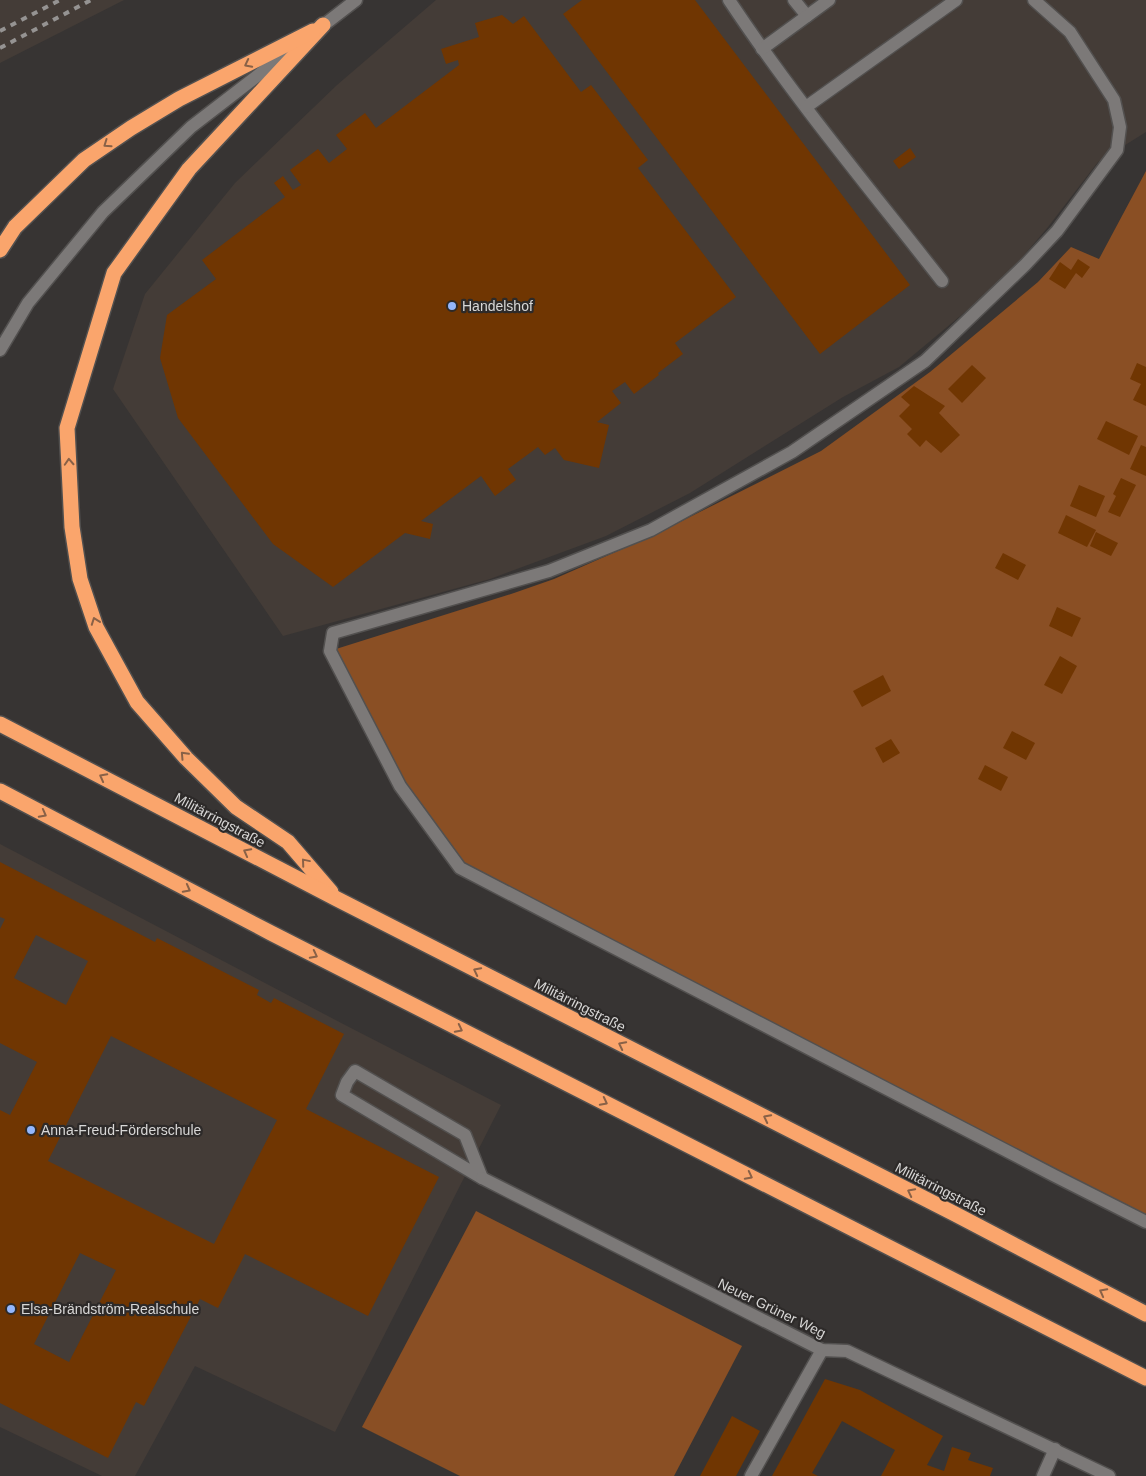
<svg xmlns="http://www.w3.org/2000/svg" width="1146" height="1476" font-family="Arial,sans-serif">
  <rect width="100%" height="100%" fill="#373433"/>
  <!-- built -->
  <g fill="#443c37">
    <polygon points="0,0 124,0 0,63"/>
    <polygon points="436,0 1146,0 1146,132 1098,162 1048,227 1020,260 977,302 899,367 843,397 690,493 606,536 490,579 283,636 113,389 145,294 235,183 337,85"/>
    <polygon points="0,844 347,1026 501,1105 335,1432 195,1366 135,1476 102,1476 0,1427"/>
  </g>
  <!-- green -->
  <g fill="#8a4f24">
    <polygon points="1146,171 1146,1215 1055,1176 460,868 400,786 336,649 514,593 554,579 654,535 821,451 930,372 1038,282 1071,247 1099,259"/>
    <polygon points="476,1211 742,1346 674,1476 460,1476 362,1427"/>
  </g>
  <!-- building -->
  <g fill="#703602" fill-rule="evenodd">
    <polygon points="582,0 695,0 910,285 820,354 563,14"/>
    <polygon points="502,15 513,24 524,16 581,92 591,85 648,160 638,168 736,297 675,343 683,354 658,373 659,375 634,394 625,382 612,391 621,403 597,422 609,425 599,468 564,460 555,448 545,455 538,447 508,469 516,480 495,496 481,476 421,521 433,524 430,539 405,533 333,587 273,544 178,418 160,358 167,315 216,279 202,260 285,197 274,183 283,176 293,190 301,185 290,170 318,149 329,163 347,149 336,135 365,113 376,128 459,65 458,60 446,64 441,49 479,37 475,23"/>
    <polygon points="910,148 916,157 899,169 893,161"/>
    <polygon points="1078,259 1090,267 1082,278 1076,273 1065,289 1049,279 1060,262 1071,270"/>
    <polygon points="1137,363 1146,367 1146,406 1133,400 1141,384 1130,379"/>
    <polygon points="972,365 986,378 962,403 948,389"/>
    <polygon points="914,386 945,406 939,413 960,435 941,453 926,440 920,447 907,434 912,429 899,416 910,405 901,397"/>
    <polygon points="1106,421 1138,436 1129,455 1097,439"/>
    <polygon points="1141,445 1146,447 1146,476 1130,469"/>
    <polygon points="1121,478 1136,485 1120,517 1108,512 1116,496 1113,494"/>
    <polygon points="1079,485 1105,496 1096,517 1070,506"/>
    <polygon points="1066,515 1096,530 1087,547 1058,533"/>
    <polygon points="1096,532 1118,543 1111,556 1090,546"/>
    <polygon points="1003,553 1026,565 1018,580 995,568"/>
    <polygon points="1057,607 1081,618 1072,637 1049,626"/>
    <polygon points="1060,656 1077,666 1062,694 1044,685"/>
    <polygon points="883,675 891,691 862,707 853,691"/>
    <polygon points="1012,731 1035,743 1026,760 1003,748"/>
    <polygon points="891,739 900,753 883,763 875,748"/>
    <polygon points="985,765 1008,777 1001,791 978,779"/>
    <path d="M0 862 155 942 157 938 259 990 257 995 271 1003 274 998 344 1034 306 1109 439 1177 368 1316 245 1254 218 1308 200 1299 144 1406 136 1402 108 1458 0 1403V1110L10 1115 37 1062 0 1043V929L5 919 0 917ZM36 935 88 961 66 1005 14 978ZM111 1036 277 1120 214 1244 48 1161ZM80 1253 116 1270 69 1362 34 1344Z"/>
    <polygon points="825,1379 860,1390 943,1436 927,1465 944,1471 952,1447 971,1453 968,1460 993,1468 990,1476 881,1476 895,1450 842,1421 812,1473 818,1476 772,1476"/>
    <polygon points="732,1416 760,1431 736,1476 700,1476"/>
  </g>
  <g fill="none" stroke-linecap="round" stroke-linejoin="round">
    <!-- lane casing -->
    <g stroke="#52504f" stroke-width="15">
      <g id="lane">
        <path d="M729 0C794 98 870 189 942 281"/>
        <polyline points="794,0 807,16"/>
        <polyline points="1034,0 1070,32 1114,100 1120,127 1117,150 1057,231 1025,265 925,361 792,452 651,530 549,571 333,633 330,651 400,786 460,868 1055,1176 1146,1222"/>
        <polyline points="762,49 829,0"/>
        <polyline points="806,107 956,0"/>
        <polygon points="355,1071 465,1135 482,1178 342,1095 347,1082"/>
        <polyline points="751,1476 822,1350"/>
      </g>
    </g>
    <!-- street casing -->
    <g stroke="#52504f" stroke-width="15">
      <g id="street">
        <polyline points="482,1178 822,1350 847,1351 1109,1476"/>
        <polyline points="1043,1476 1055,1449"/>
      </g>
    </g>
    <!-- secondary casing -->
    <g stroke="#52504f" stroke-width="15">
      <g id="secondary">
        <polyline points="316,31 356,0"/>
        <polyline points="0,350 28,303 103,212 191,127 300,43"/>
      </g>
    </g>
    <!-- highway casing -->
    <g stroke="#52504f" stroke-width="18">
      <g id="highway">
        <polyline points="323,25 189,169 114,273 67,428 72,527 80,579 96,627 137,702 186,758 236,807 288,842 331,892"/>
        <polyline points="0,250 15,227 84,160 131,128 179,99 313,31"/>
        <polyline points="0,724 337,899 955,1214 1146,1314"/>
        <polyline points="0,791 271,933 1146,1378"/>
      </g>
    </g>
    <!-- lane -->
    <use href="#lane" stroke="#7c7978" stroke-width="12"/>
    <!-- street -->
    <use href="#street" stroke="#7c7978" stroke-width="12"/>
    <!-- secondary -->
    <use href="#secondary" stroke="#7c7978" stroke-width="12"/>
    <!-- highway -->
    <use href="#highway" stroke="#faa56c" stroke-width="15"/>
    <!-- rail -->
    <g stroke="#959392" stroke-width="4" stroke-dasharray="6 6" stroke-linecap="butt">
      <polyline points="0,31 60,0"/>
      <polyline points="0,48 91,0"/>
    </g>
  </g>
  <!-- one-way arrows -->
  <defs><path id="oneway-chevron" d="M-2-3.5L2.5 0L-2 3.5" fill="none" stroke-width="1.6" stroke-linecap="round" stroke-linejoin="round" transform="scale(1.25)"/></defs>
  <g stroke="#896147">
    <use href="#oneway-chevron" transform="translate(248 64) rotate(153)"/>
    <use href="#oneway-chevron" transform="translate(107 144) rotate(145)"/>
    <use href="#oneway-chevron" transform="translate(69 462) rotate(-93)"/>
    <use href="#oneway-chevron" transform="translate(95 621) rotate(-110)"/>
    <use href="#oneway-chevron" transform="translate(184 755) rotate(-133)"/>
    <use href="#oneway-chevron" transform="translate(103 777) rotate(-152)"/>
    <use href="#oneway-chevron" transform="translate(43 814) rotate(28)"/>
    <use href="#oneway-chevron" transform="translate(247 852) rotate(-152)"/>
    <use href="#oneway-chevron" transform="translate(305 862) rotate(-130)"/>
    <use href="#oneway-chevron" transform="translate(187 889) rotate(28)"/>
    <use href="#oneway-chevron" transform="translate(314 955) rotate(27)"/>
    <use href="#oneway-chevron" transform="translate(477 971) rotate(-153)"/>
    <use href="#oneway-chevron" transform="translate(459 1029) rotate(27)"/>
    <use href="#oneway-chevron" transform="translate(622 1045) rotate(-153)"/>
    <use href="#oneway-chevron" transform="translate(604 1102) rotate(27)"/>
    <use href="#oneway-chevron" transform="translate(767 1118) rotate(-153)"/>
    <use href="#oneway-chevron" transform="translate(749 1176) rotate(27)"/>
    <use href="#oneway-chevron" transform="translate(911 1192) rotate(-153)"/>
    <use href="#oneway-chevron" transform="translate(1103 1292) rotate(-152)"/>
  </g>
  <!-- markers -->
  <g fill="#94b7fd" stroke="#2d2a29" stroke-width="2">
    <circle cx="452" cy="306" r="5"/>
    <circle cx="31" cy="1130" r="5"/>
    <circle cx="11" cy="1309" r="5"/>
  </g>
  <g text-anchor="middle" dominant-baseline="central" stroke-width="4.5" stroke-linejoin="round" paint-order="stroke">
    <!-- poi labels -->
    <g font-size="14" fill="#d8d7d6" stroke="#2d2a29" text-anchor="start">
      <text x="462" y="306">Handelshof</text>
      <text x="41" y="1130">Anna-Freud-Förderschule</text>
      <text x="21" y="1309">Elsa-Brändström-Realschule</text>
    </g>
    <!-- street labels -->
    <g font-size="14" fill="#d8d7d6" stroke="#2d2a29">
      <text transform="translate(220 820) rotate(28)">Militärringstraße</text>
      <text transform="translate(580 1005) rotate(27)">Militärringstraße</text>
      <text transform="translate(941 1189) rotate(27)">Militärringstraße</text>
      <text transform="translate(772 1308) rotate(26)">Neuer Grüner Weg</text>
    </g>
  </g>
</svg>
